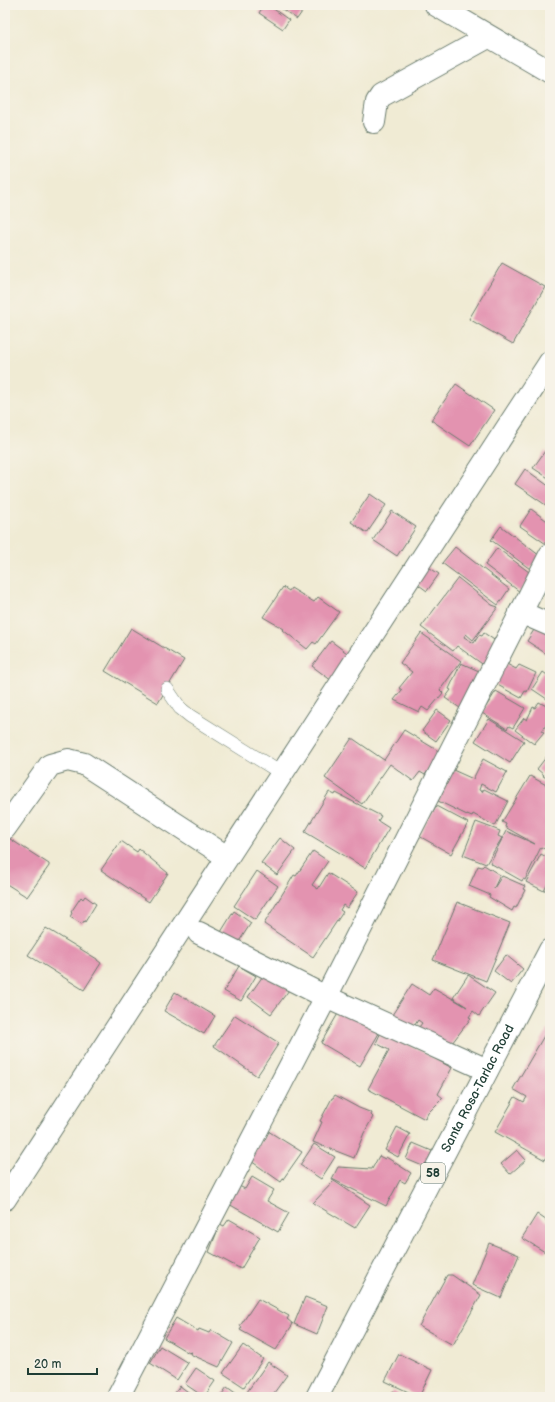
<svg xmlns="http://www.w3.org/2000/svg" width="555" height="1402" font-family="'Balsamiq Sans',sans-serif">
  <rect width="100%" height="100%" fill="#f7f3e8"/>
  <filter id="ink" filterUnits="userSpaceOnUse"><feTurbulence type="fractalNoise" baseFrequency=".025" numOctaves="2"/><feDisplacementMap in="SourceGraphic" scale="8" xChannelSelector="R" yChannelSelector="G"/><feConvolveMatrix kernelMatrix="1 2 1 2 8 2 1 2 1" color-interpolation-filters="sRGB"/></filter>
  <filter id="wash" filterUnits="userSpaceOnUse"><feTurbulence type="fractalNoise" baseFrequency=".012" numOctaves="4" result="noise"/><feDisplacementMap in="SourceGraphic" scale="16" xChannelSelector="R" yChannelSelector="G"/><feGaussianBlur stdDeviation="0.9" result="paint"/><feColorMatrix in="noise" values="0 0 0 0 0 0 0 0 0 0 0 0 0 0 0 0 0 1.4 0 .05"/><feComposite in="paint" operator="in"/></filter>
  <g filter="url(#wash)">
    <rect width="100%" height="100%" fill="#f0ebd4"/>
    <g id="blocks">
      <!-- building -->
      <g fill="#e393b0">
        <polygon points="264,5 268,5 289,20 283,29 259,13"/>
        <polygon points="276,5 307,5 297,19"/>
        <polygon points="502,263 545,287 513,344 469,319"/>
        <polygon points="456,384 494,410 470,446 431,420"/>
        <polygon points="545,451 550,455 550,479 533,468"/>
        <polygon points="525,469 550,487 550,508 515,484"/>
        <polygon points="370,494 386,505 367,533 351,522"/>
        <polygon points="531,509 550,523 549,546 520,526"/>
        <polygon points="392,511 416,527 397,556 373,540"/>
        <polygon points="501,526 540,556 530,569 491,540"/>
        <polygon points="455,547 509,589 498,605 442,563"/>
        <polygon points="497,548 533,575 520,592 485,565"/>
        <polygon points="424,564 439,574 427,591 412,580"/>
        <polygon points="458,578 492,605 498,607 473,640 466,634 464,637 474,643 479,635 482,636 484,633 500,644 485,666 457,646 453,651 421,627"/>
        <polygon points="283,587 289,591 291,588 314,602 318,597 339,612 316,644 313,642 307,649 283,630 284,629 263,617"/>
        <polygon points="539,622 550,630 550,652 548,655 527,641"/>
        <polygon points="131,628 184,660 158,703 105,671"/>
        <polygon points="421,633 461,661 440,690 443,693 428,711 422,707 419,712 394,700 402,690 399,688 412,672 400,663"/>
        <polygon points="331,641 351,656 332,681 312,666"/>
        <polygon points="461,663 479,671 460,708 445,698 451,690 449,689"/>
        <polygon points="505,663 516,669 519,665 536,673 527,692 525,691 521,698 494,683"/>
        <polygon points="543,672 550,677 550,694 547,699 532,689"/>
        <polygon points="496,691 525,708 513,728 509,726 507,729 482,713"/>
        <polygon points="539,702 550,708 550,719 542,731 544,732 534,744 515,730 524,718 527,720 533,707 535,708"/>
        <polygon points="437,710 451,720 436,741 422,731"/>
        <polygon points="489,719 524,741 510,763 475,741"/>
        <polygon points="404,730 440,752 425,775 420,772 413,781 390,764 362,804 325,778 352,738 384,760"/>
        <polygon points="550,752 550,780 543,776 544,775 537,769"/>
        <polygon points="483,759 507,772 496,792 481,784 479,790 482,792 484,789 508,801 495,826 473,814 472,816 467,814 467,815 438,801 453,770 473,779"/>
        <polygon points="530,776 550,787 550,852 541,847 525,880 523,879 522,881 490,863 506,831 535,844 505,827 506,824 502,822"/>
        <polygon points="329,792 335,795 336,793 381,816 378,821 389,828 365,868 305,832"/>
        <polygon points="436,806 468,823 451,854 419,836"/>
        <polygon points="476,822 500,831 498,836 502,838 486,864 463,855"/>
        <polygon points="7,837 49,864 49,866 27,897 5,883 5,840"/>
        <polygon points="280,838 295,850 277,875 261,863"/>
        <polygon points="121,841 137,852 139,849 168,873 149,902 101,870"/>
        <polygon points="313,851 328,861 312,885 318,889 328,873 358,892 347,908 343,905 340,910 343,912 313,957 264,924 294,875 296,876"/>
        <polygon points="541,854 550,859 550,879 544,891 526,882"/>
        <polygon points="484,865 500,875 494,888 502,876 525,886 523,889 525,890 516,908 514,907 512,911 489,897 490,895 469,886 478,866 482,867"/>
        <polygon points="257,871 278,886 255,920 234,906"/>
        <polygon points="85,896 96,904 85,922 84,921 82,924 70,917 72,913 71,912 81,897 83,899"/>
        <polygon points="457,902 510,923 486,981 433,960"/>
        <polygon points="234,911 251,923 238,943 221,932"/>
        <polygon points="46,928 97,959 97,960 101,963 84,990 28,955"/>
        <polygon points="506,955 523,969 511,984 494,971"/>
        <polygon points="239,966 256,976 241,1001 224,991"/>
        <polygon points="265,973 289,990 271,1014 248,997"/>
        <polygon points="468,975 495,993 479,1016 473,1011 469,1017 471,1018 446,1051 417,1030 422,1023 418,1020 413,1028 392,1015 412,984 429,995 434,988 467,1007 453,998"/>
        <polygon points="175,992 215,1016 204,1034 164,1011"/>
        <polygon points="343,1005 382,1028 360,1066 321,1043"/>
        <polygon points="235,1015 279,1043 257,1076 214,1046"/>
        <polygon points="548,1029 550,1031 550,1152 545,1160 495,1132 515,1097 524,1102 527,1097 513,1089"/>
        <polygon points="382,1030 452,1068 438,1094 443,1098 428,1113 425,1119 368,1089 389,1050 376,1043"/>
        <polygon points="335,1095 359,1108 372,1113 371,1115 373,1117 364,1133 354,1158 313,1142 322,1122 320,1121 332,1098 333,1098"/>
        <polygon points="397,1127 410,1134 398,1157 385,1150"/>
        <polygon points="268,1131 302,1152 281,1182 248,1159"/>
        <polygon points="413,1143 432,1151 425,1167 406,1159"/>
        <polygon points="314,1144 335,1157 321,1179 300,1165"/>
        <polygon points="517,1150 526,1160 510,1174 501,1164"/>
        <polygon points="379,1156 385,1159 386,1157 411,1173 405,1183 400,1180 386,1206 332,1179 338,1167 372,1169"/>
        <polygon points="252,1177 274,1190 267,1201 289,1213 278,1232 227,1203 237,1185 245,1189"/>
        <polygon points="334,1181 370,1205 355,1228 313,1203"/>
        <polygon points="537,1214 550,1223 550,1243 545,1252 522,1238"/>
        <polygon points="229,1219 260,1237 241,1269 209,1252 220,1224 224,1226"/>
        <polygon points="489,1243 519,1255 501,1298 472,1285"/>
        <polygon points="447,1275 452,1275 481,1295 453,1345 419,1326"/>
        <polygon points="305,1297 328,1306 317,1334 294,1324"/>
        <polygon points="258,1299 289,1316 287,1319 293,1324 276,1350 240,1330 242,1327 240,1326"/>
        <polygon points="176,1318 198,1331 199,1329 209,1333 211,1330 233,1343 219,1367 190,1354 191,1351 189,1353 164,1338"/>
        <polygon points="243,1345 263,1359 244,1387 223,1373"/>
        <polygon points="160,1346 188,1363 177,1380 150,1363"/>
        <polygon points="399,1354 432,1370 419,1397 385,1381"/>
        <polygon points="268,1362 287,1375 271,1397 254,1397 247,1392"/>
        <polygon points="196,1368 215,1381 204,1397 185,1384"/>
        <polygon points="180,1386 195,1397 172,1397"/>
        <polygon points="227,1387 241,1397 220,1397"/>
        <polygon points="393,1391 402,1397 389,1397"/>
      </g>
    </g>
  </g>
  <g filter="url(#ink)">
    <use href="#blocks" fill-opacity="0" stroke="#687a6c" stroke-width="1"/>
    <g fill="none" stroke-linecap="round" stroke-linejoin="round">
      <!-- lane casing -->
      <g stroke="#687a6c" stroke-width="14">
        <polyline id="lane" points="167,689 180,708 190,716 281,773"/>
      </g>
      <!-- street casing -->
      <g stroke="#687a6c" stroke-width="24">
        <g id="street">
          <polyline points="436,5 550,72"/>
          <polyline points="374,122 377,102 381,96 488,37"/>
          <polyline points="520,612 550,625"/>
          <polyline points="5,828 50,765 68,760 84,764 227,857"/>
          <polyline points="199,933 326,997 487,1070"/>
          <polyline points="118,1397 326,997 550,555"/>
        </g>
      </g>
      <!-- secondary casing -->
      <g stroke="#687a6c" stroke-width="24">
        <polyline id="secondary" points="5,1199 550,362"/>
      </g>
      <!-- highway casing -->
      <g stroke="#687a6c" stroke-width="24">
        <g id="highway">
          <path id="s1" d="M317 1397 550 950"/>
        </g>
      </g>
      <!-- lane -->
      <use href="#lane" stroke="#fff" stroke-width="13"/>
      <!-- street -->
      <use href="#street" stroke="#fff" stroke-width="22"/>
      <!-- secondary -->
      <use href="#secondary" stroke="#fff" stroke-width="22"/>
      <!-- highway -->
      <use href="#highway" stroke="#fff" stroke-width="22"/>
    </g>
  </g>
  <g text-anchor="middle" dominant-baseline="central" stroke-width="3" stroke-linejoin="round" paint-order="stroke">
    <!-- shield labels -->
    <rect fill="#f7f3e8" stroke="#60746a" stroke-width="1" x="421" y="1163" width="24" height="20" rx="3"/>
    <g font-size="12" font-weight="bold" fill="#1f3d34">
      <text x="433" y="1173">58</text>
    </g>
    <!-- street labels -->
    <g font-size="13" fill="#1f3d34" stroke="#f7f3e8">
      <text stroke="none"><textPath href="#s1" startOffset="348">Santa Rosa-Tarlac Road</textPath></text>
    </g>
  </g>
  <!-- margin -->
  <rect width="555" height="1402" fill="none" stroke="#f7f3e8" stroke-width="20"/>
  <!-- scale -->
  <path d="M28 1368v6h69v-6" fill="none" stroke="#1f3d34" stroke-width="2"/>
  <text x="34" y="1368" font-size="12" fill="#1f3d34" stroke="#f7f3e8" stroke-width="3" paint-order="stroke">20 m</text>
</svg>
